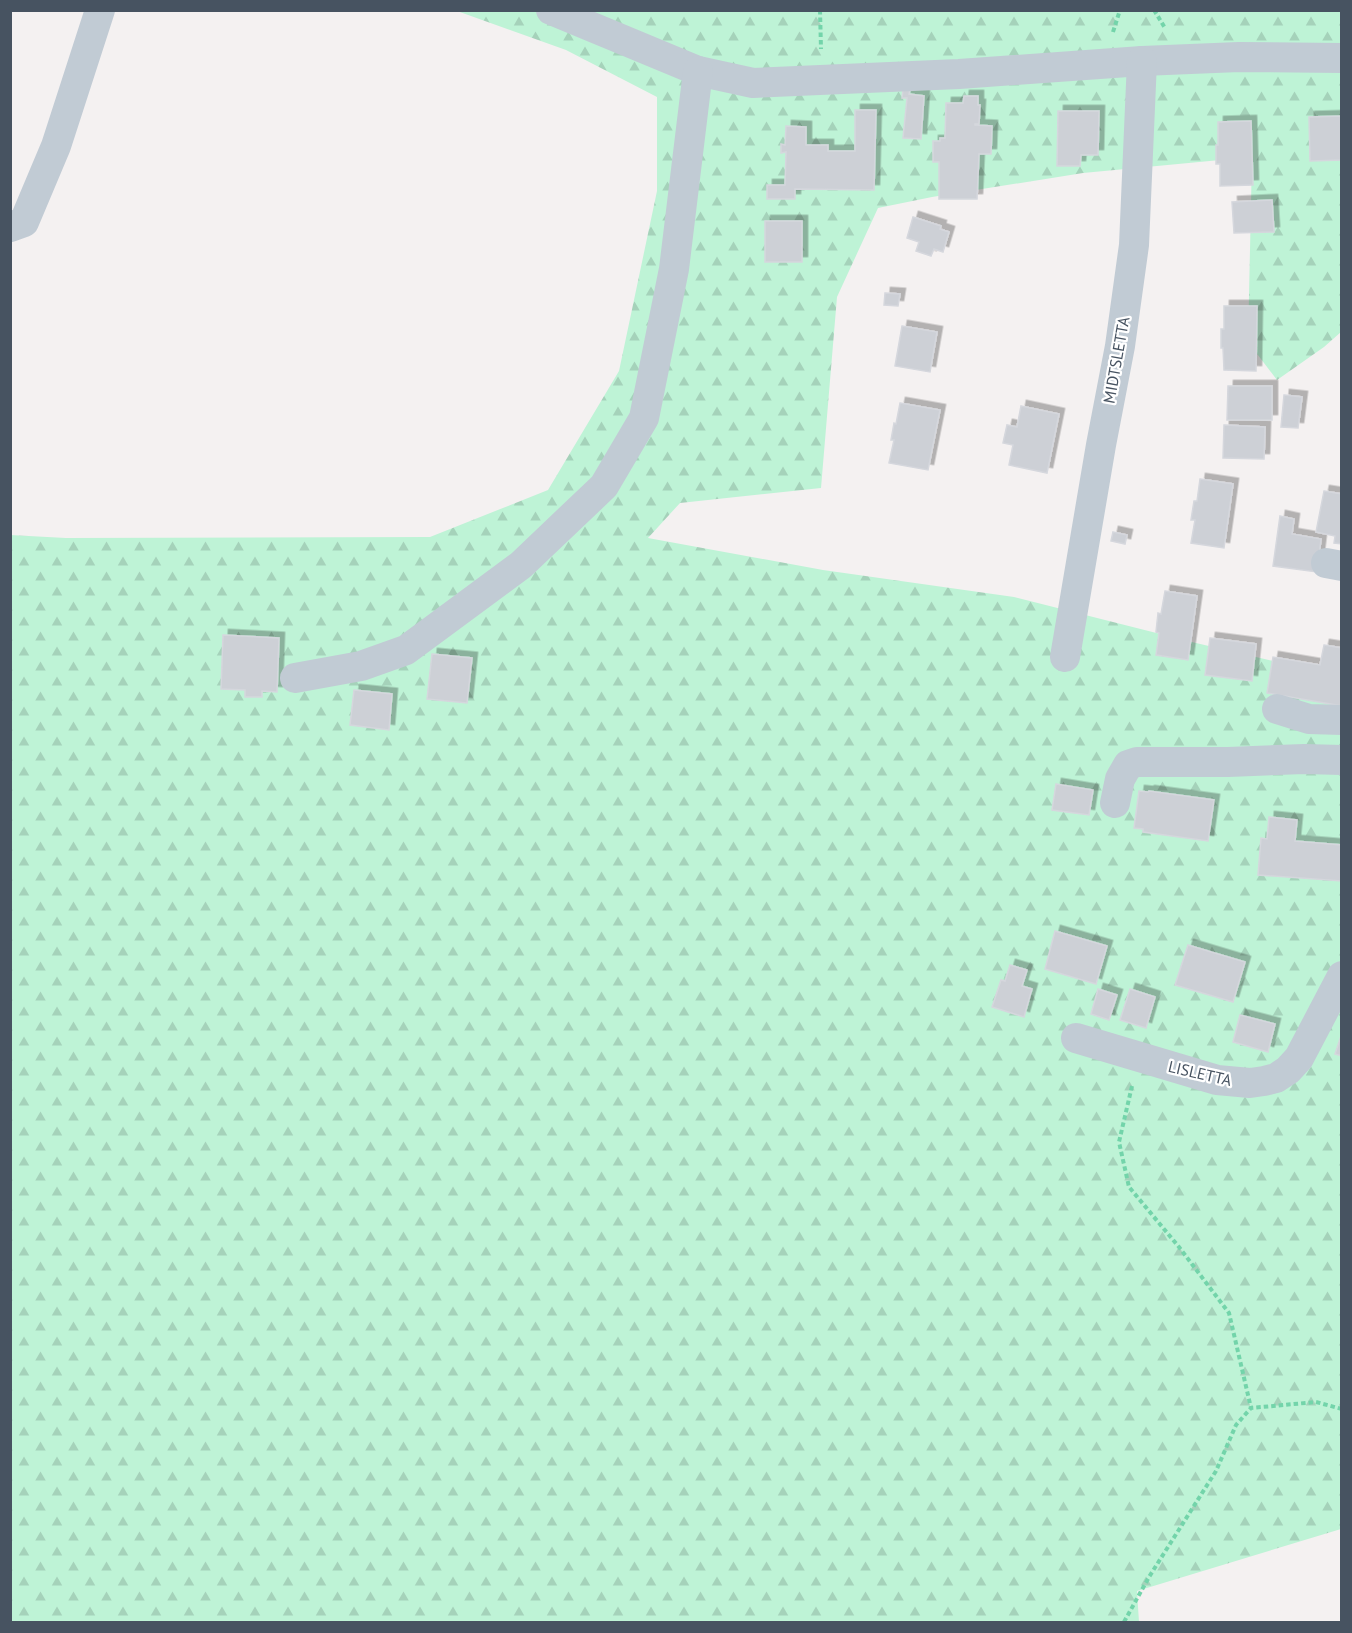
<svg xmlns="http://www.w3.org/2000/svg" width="1352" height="1633" font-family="'PT Sans',sans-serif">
  <defs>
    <pattern id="forest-firs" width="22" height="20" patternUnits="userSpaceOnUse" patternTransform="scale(1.5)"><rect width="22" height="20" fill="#bef3d6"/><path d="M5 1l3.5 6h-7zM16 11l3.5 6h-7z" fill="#a5d2ba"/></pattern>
    <filter id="shadow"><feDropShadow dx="5.5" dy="-5.5" stdDeviation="0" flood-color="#0004"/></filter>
  </defs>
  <rect width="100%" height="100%" fill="#f4f1f1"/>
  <!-- forest -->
  <polygon fill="url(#forest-firs)" points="457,11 1341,11 1341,332 1324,347 1277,380 1248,342 1252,157 1083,173 932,197 878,208 837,297 821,488 680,503 648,538 823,570 1014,597 1196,643 1341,677 1341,1529 1137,1591 1139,1622 11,1622 10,535 66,538 430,537 548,490 619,371 657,191 657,97 566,50"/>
  <!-- building -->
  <g fill="#cdd0d6" stroke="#d5d7dd" stroke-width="1.5" filter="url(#shadow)">
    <polygon points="903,89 910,90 909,94 924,96 921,139 903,138 907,98 902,98"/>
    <polygon points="964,96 978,96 978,105 980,105 979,124 975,124 975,125 992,126 991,154 979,154 977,199 939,199 939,162 933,162 933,141 940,141 940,138 945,138 946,103 963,103"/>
    <polygon points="855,110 876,110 874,190 795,189 795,199 767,199 767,185 785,185 786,152 781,153 781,144 785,145 786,126 806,127 806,145 828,145 828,151 855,151"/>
    <polygon points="1058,111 1099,111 1098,155 1081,155 1080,166 1057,166"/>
    <polygon points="1342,116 1342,160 1310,161 1309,117"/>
    <polygon points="1251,121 1253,185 1220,186 1220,164 1216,164 1216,145 1218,145 1218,122"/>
    <polygon points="1272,200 1274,232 1234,233 1232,202"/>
    <polygon points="913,217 941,226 940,229 949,232 943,252 934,249 931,256 916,251 919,242 907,238"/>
    <rect x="765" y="221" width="37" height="41"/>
    <polygon points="885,293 900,294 898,306 884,305"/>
    <polygon points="1224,306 1257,306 1256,371 1224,370 1223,348 1221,348 1221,329 1224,329"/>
    <polygon points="902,326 937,332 930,372 895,366"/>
    <polygon points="1228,386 1272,386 1272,420 1227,420"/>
    <polygon points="1284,395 1302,397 1298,428 1281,427"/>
    <polygon points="900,403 940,410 928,470 889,463 894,440 891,440 894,423 896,424"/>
    <polygon points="1021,406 1059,414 1047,473 1009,465 1013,445 1003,443 1007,425 1017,427"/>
    <polygon points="1224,425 1265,427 1264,459 1223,458"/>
    <polygon points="1200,479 1233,484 1224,548 1191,543 1195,520 1191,520 1194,501 1197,501"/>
    <polygon points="1324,491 1342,494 1342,544 1334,543 1335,536 1316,532"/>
    <polygon points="1280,516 1294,519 1292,534 1321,539 1317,572 1273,566"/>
    <polygon points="1113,532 1127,535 1125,544 1111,541"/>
    <polygon points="1165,591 1197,596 1188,660 1156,655 1159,633 1156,632 1158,613 1161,614"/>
    <polygon points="223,635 279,638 277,692 262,691 262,697 245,697 245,690 221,689"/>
    <polygon points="1210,638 1256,644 1252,681 1205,675"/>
    <polygon points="1324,645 1342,648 1342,706 1267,693 1273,657 1320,665"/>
    <polygon points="432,654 472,658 467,703 427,699"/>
    <polygon points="354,690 392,694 389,730 350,725"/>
    <polygon points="1056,784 1093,790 1089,815 1052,810"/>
    <polygon points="1139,791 1148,792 1149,791 1214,800 1208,841 1143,832 1143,829 1134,828"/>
    <polygon points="1269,817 1297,820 1295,841 1342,845 1342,881 1258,875 1261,838 1267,839"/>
    <polygon points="1055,931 1107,946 1096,984 1045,969"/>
    <polygon points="1188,945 1245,962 1233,1002 1175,985"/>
    <polygon points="1010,965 1027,970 1022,986 1032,989 1024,1017 992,1007 1001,980 1005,981"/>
    <polygon points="1098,989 1117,995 1109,1020 1091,1014"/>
    <polygon points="1130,989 1155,997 1146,1028 1120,1020"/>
    <polygon points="1240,1015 1275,1024 1268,1052 1233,1042"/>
    <polygon points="1342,1033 1342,1056 1335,1054"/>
  </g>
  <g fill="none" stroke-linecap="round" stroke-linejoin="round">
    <!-- path -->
    <g stroke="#73d4aa" stroke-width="4" stroke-dasharray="4.5 3" stroke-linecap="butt">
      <polyline points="820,10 821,49"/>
      <polyline points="1154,10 1165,28"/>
      <polyline points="1113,32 1120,10"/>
      <polyline points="1132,1086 1119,1142 1129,1187 1179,1247 1229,1313 1251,1408"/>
      <polyline points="1124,1622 1149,1577 1216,1471 1236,1425 1251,1408 1316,1402 1342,1409"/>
    </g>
    <!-- minor -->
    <g stroke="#c1cbd4" stroke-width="30">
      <polyline points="551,10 698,71 753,83 959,74 1142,61 1239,57 1342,58"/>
      <polyline points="10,227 24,222 56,146 100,10"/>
      <polyline points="1326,563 1342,566"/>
      <polyline points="1065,657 1101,445 1120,346 1134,245 1142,61"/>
      <polyline points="295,678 361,666 406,650 521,565 604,486 644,418 674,269 698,71"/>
      <polyline points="1277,709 1309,719 1342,720"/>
      <polyline points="1115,803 1120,779 1128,765 1137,762 1228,762 1304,759 1342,760"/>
      <polyline points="1076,1038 1217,1080 1250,1083 1264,1081 1276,1078 1288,1070 1299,1058 1342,976"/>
    </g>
  </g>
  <g text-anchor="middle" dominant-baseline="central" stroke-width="4.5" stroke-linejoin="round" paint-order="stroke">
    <!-- street labels -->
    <g font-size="16" fill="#475361" stroke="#fff">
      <text transform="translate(1116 360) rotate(-80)">MIDTSLETTA</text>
      <text transform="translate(1200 1073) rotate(13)">LISLETTA</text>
    </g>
  </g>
  <!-- border -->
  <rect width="1352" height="1633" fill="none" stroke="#475361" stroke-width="24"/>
</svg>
